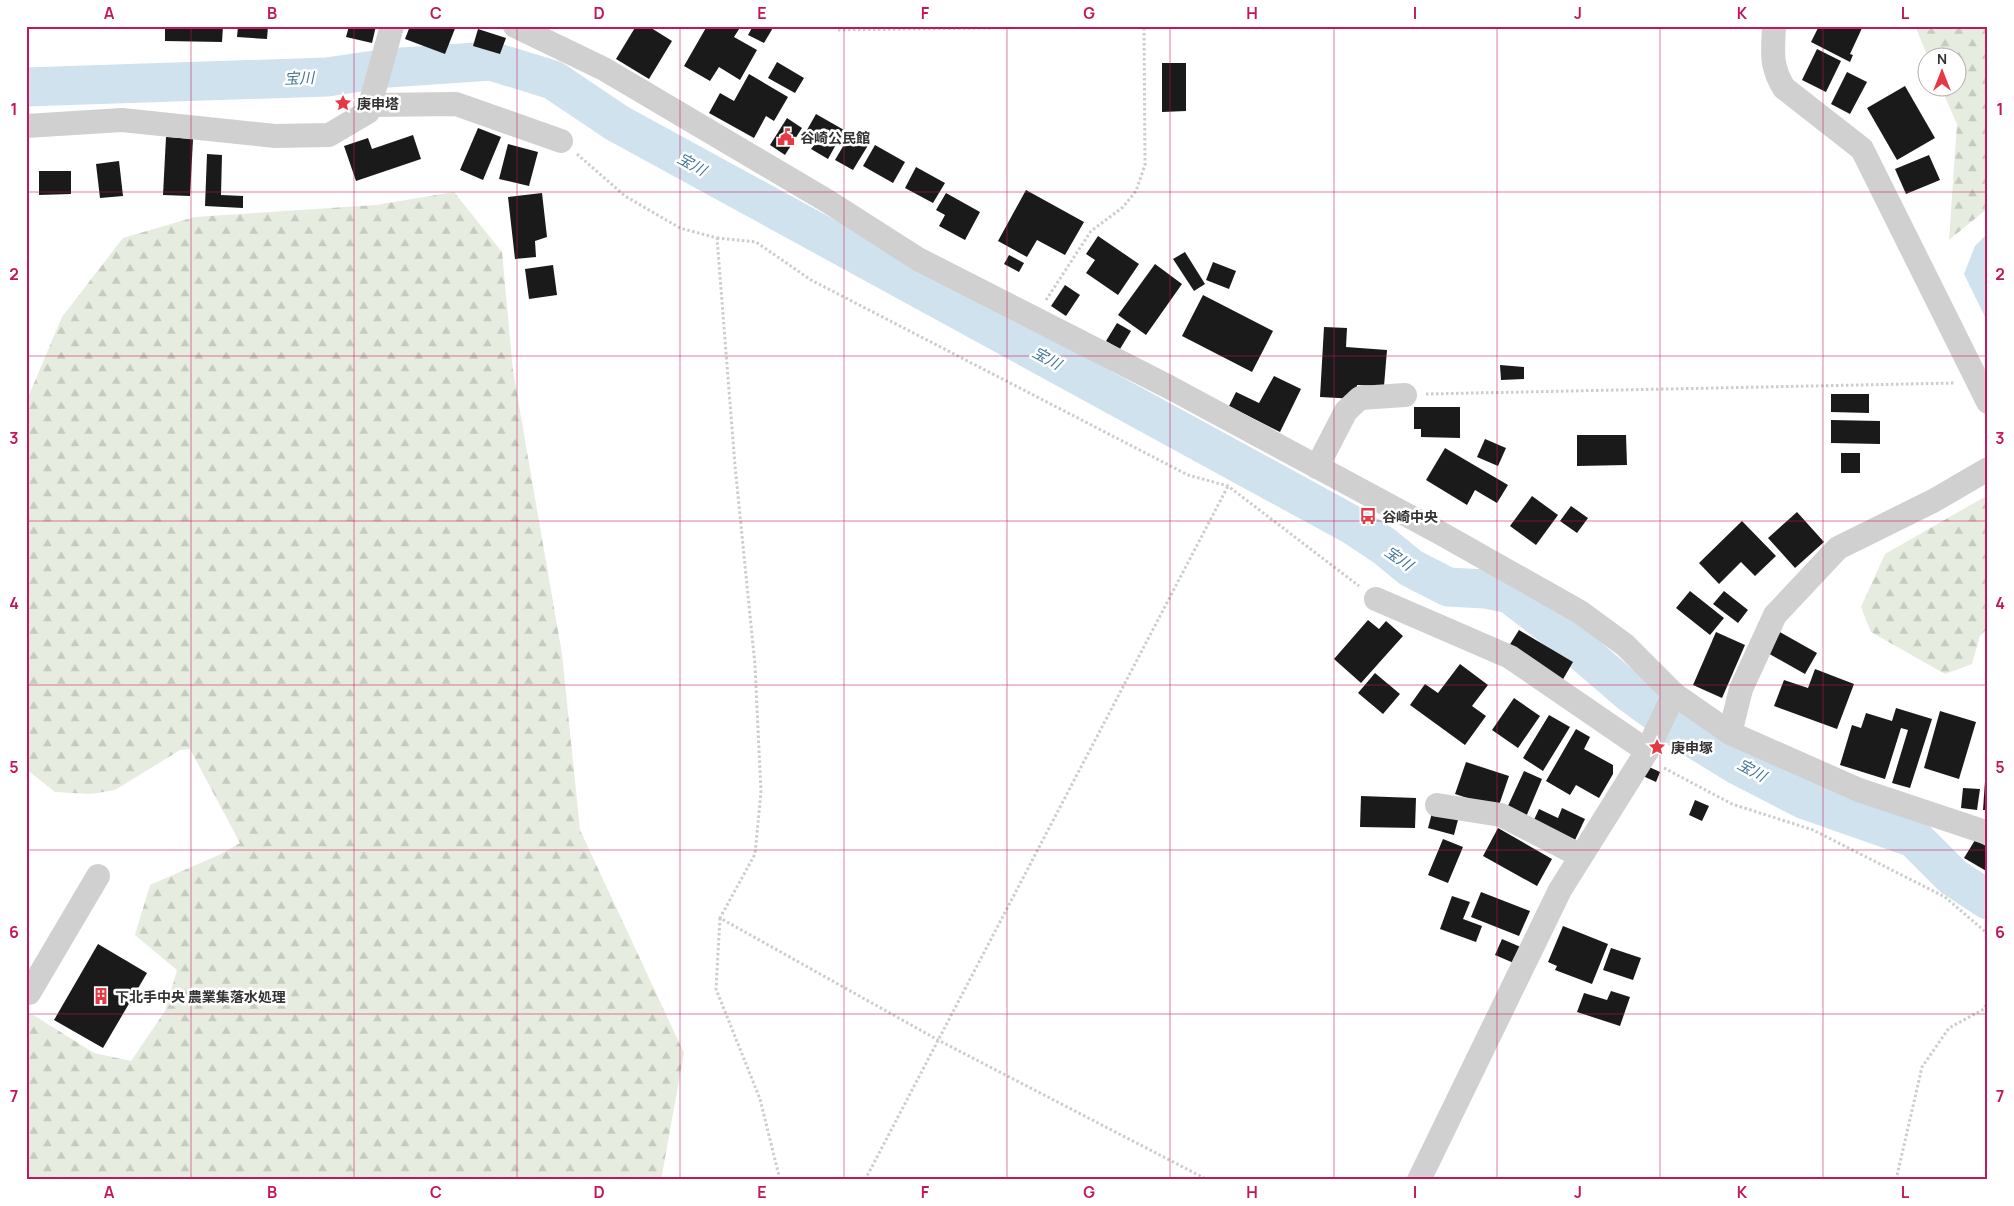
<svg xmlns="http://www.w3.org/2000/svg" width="2014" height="1206" font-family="Manrope,'Noto Sans JP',sans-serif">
  <defs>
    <pattern id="forest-firs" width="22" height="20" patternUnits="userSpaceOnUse" patternTransform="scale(1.25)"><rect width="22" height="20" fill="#e6ecdf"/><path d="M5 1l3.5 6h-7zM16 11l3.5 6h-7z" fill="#c6cbc0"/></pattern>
  </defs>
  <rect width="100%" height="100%" fill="#fff"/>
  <!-- forest -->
  <g fill="url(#forest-firs)">
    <polygon points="1915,26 1988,26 1988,208 1949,240 1957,124 1941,88 1956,88 1956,58 1928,57"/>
    <polygon points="454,192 502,252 513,371 562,654 580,830 684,1053 661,1180 26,1180 26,1013 35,1016 94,1053 131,1061 165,1011 177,970 135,935 150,885 221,854 240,843 190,749 180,750 115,790 91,794 55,792 26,769 26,402 62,317 123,238 195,217 376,205"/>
    <polygon points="1988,495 1988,628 1980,636 1972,664 1945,674 1871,632 1861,607 1885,554"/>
  </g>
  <!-- water -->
  <polygon fill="#cfe2ee" points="1988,233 1988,323 1964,274 1975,246"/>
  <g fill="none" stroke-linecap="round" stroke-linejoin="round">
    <!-- river -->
    <polyline stroke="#cfe2ee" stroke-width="39" points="26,87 327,77 388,68 491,61 553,80 617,123 1354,526 1384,546 1411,568 1448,587 1485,589 1510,594 1558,631 1630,693 1685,733 1739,766 1803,799 1914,838 1953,877 1988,900"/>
  </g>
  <!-- building -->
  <g fill="#1a1a1a">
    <polygon points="165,26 223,26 222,42 165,41"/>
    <polygon points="238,26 268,26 267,39 237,37"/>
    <polygon points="349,26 376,26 372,43 346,37"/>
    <polygon points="410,26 456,26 445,54 405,39"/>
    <polygon points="636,26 648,26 672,41 649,79 616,59"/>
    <polygon points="707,26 741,26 734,37 757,50 740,80 719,67 710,81 684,66"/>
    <polygon points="753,26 774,26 764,43 748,35"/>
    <polygon points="1819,26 1863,26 1850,54 1853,55 1850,62 1811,42"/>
    <polygon points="478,29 506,38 500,54 473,46"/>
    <polygon points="1817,49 1841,61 1826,92 1802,80"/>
    <polygon points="777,62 804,78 795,93 768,78"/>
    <polygon points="1162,63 1186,63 1186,111 1162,112"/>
    <polygon points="1847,72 1867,82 1850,114 1831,104"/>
    <polygon points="749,74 788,97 774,121 766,116 754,138 709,113 720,93 734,101"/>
    <polygon points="1905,86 1935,138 1897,160 1867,108"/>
    <polygon points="816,114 844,130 828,159 811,149 815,144 803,137"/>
    <polygon points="787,118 802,128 785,155 770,145"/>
    <polygon points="478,128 501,137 483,180 460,170"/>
    <polygon points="852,131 870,142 853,170 835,160"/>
    <polygon points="413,135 421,159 356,181 344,146 368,138 372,149"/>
    <polygon points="166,137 193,139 190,196 163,195"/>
    <polygon points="508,144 538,152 529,186 499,179"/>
    <polygon points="875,145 905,162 893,183 863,166"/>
    <polygon points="207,154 222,155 221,195 243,196 243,208 205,206"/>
    <polygon points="1929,155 1940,180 1906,194 1895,169"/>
    <polygon points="119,161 123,196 100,198 96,164"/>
    <polygon points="916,167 945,183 933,203 905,188"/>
    <polygon points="39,171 71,171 71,194 39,195"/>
    <polygon points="1026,190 1084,222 1065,255 1037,240 1027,257 998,241"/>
    <polygon points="542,193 547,237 535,241 536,257 515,259 508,197"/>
    <polygon points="946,193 980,212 965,240 939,226 945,215 936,210"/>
    <polygon points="1098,236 1139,264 1118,295 1086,273 1095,260 1086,254"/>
    <polygon points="1185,252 1205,284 1194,291 1173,259"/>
    <polygon points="1009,255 1024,263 1019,272 1004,264"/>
    <polygon points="1213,262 1236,271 1229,289 1206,280"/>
    <polygon points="1155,264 1182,284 1146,335 1118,315"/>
    <polygon points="553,265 557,295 529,299 525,269"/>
    <polygon points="1065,285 1080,295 1066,316 1051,306"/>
    <polygon points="1203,295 1273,331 1252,372 1182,336"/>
    <polygon points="1117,323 1131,331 1120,349 1106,341"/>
    <polygon points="1324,327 1347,328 1346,347 1387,350 1384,386 1357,385 1356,399 1320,397"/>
    <polygon points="1500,365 1524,367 1524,379 1501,380"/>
    <polygon points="1274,376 1301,389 1280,432 1229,406 1236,392 1259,403"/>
    <polygon points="1831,394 1869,394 1869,413 1831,412"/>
    <polygon points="1414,407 1460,407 1460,438 1421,437 1421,429 1414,429"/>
    <polygon points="1831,420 1880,421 1880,444 1831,443"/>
    <polygon points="1577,435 1626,435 1627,465 1577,466"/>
    <polygon points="1485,439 1506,448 1498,466 1477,457"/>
    <polygon points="1445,448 1508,485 1497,503 1475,490 1467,505 1426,480"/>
    <rect x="1841" y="453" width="19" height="20"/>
    <polygon points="1532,496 1558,515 1536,545 1510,526"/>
    <polygon points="1571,506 1588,518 1577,533 1560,521"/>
    <polygon points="1797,512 1824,542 1795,568 1768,538"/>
    <polygon points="1742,521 1776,556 1755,576 1741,562 1719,584 1699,563"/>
    <polygon points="1690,591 1724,618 1710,635 1676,608"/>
    <polygon points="1724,591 1748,610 1738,623 1713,604"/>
    <polygon points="1368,620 1379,629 1386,621 1403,636 1361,683 1334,659"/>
    <polygon points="1519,630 1573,662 1562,681 1507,649"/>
    <polygon points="1778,631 1817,653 1805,674 1766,652"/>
    <polygon points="1716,632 1745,645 1722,698 1693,685"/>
    <polygon points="1460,664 1488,685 1472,706 1486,716 1465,745 1410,705 1425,684 1438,693"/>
    <polygon points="1815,669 1854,684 1837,729 1774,706 1784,680 1808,688"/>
    <polygon points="1375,673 1400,694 1383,714 1358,693"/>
    <polygon points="1514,698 1540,716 1518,748 1492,730"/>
    <polygon points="1896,708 1932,719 1910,788 1892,783 1908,730 1901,728 1885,779 1840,765 1852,725 1861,728 1866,713 1892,721"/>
    <polygon points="1940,711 1976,722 1959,779 1924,768"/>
    <polygon points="1549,715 1570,727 1543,771 1523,758"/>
    <polygon points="1576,729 1590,737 1584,749 1613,765 1613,774 1599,798 1576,785 1570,795 1546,781"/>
    <polygon points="1466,762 1509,776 1498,808 1455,794"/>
    <polygon points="1647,766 1660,772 1656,782 1643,776"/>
    <polygon points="1524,771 1542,779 1526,817 1507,808"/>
    <polygon points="1985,781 1988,781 1988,810 1983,810"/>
    <polygon points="1963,788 1980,789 1977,810 1961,808"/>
    <polygon points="1361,796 1416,798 1415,828 1360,827"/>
    <polygon points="1695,800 1709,806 1702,821 1689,815"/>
    <polygon points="1562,808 1585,819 1575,840 1533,822 1539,809 1558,818"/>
    <polygon points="1433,809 1459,816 1454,835 1428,828"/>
    <polygon points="1498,828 1552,859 1537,886 1483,856"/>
    <polygon points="1443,839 1463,847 1448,883 1428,875"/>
    <polygon points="1975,840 1988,847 1988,872 1964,858"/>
    <polygon points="1481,892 1530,911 1519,936 1471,917"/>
    <polygon points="1452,896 1470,902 1463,919 1482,926 1476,942 1440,929"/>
    <polygon points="1563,926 1608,944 1592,984 1555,970 1557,966 1548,962"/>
    <polygon points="1502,939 1523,948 1516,964 1495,955"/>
    <polygon points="98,944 147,973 103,1048 54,1020"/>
    <polygon points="1611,948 1641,958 1633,980 1603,970"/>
    <polygon points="1611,991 1630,997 1620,1026 1577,1012 1584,993 1607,1000"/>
  </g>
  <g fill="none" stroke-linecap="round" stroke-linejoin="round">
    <!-- path -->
    <g stroke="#cdcdcd" stroke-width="3" stroke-dasharray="2.5 2.5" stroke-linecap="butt">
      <polyline points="838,30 1128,26"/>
      <polyline points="577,154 625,196 680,228 717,238 735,466 755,665 761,792 755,854 720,918 938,1040 1208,1180"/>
      <polyline points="717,238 756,242 811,280 1188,475 1228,486 1359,586"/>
      <polyline points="1046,300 1091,231 1123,207 1136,191 1145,165 1144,26"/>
      <polyline points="1426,394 1955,383"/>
      <polyline points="1664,768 1732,804 1813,830 1945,897 1988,934"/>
      <polyline points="720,918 716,989 760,1099 780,1180"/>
      <polyline points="865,1180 1228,486"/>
      <polyline points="1896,1180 1922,1067 1949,1028 1984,1009 1988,1000"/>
    </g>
    <!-- minor -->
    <g stroke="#d0d0d0" stroke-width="24">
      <polyline points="515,26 604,69 829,202 918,259 1169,387 1442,534 1580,612 1625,645 1674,694 1730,733 1859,790 1988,833"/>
      <path d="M1774 26C1773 52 1770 65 1784 88L1862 149 1988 402"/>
      <polyline points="372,105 456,104 561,141"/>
      <polyline points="26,126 122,120 275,136 329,135 368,112 392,26"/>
      <polyline points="1317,467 1346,411 1360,398 1405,395"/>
      <polyline points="1376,599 1510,657 1647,751"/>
      <polyline points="1730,733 1741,689 1775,615 1838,548 1933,501 1988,469"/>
      <polyline points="1437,805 1501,815 1581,856"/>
      <polyline points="26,993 29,993 98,876"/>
      <polyline points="1419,1180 1560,890 1647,751 1674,694"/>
    </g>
  </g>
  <!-- grid -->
  <path fill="none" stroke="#c2185b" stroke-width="1" stroke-opacity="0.55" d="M191 26V1180M354 26V1180M517 26V1180M680 26V1180M844 26V1180M1007 26V1180M1170 26V1180M1334 26V1180M1497 26V1180M1660 26V1180M1823 26V1180M26 192H1988M26 356H1988M26 521H1988M26 685H1988M26 850H1988M26 1014H1988"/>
  <!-- icons -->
  <defs>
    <g id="sight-bare" transform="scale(1.35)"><path d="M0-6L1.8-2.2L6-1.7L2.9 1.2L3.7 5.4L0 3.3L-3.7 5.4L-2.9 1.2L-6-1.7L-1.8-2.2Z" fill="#e63946" stroke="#fff" stroke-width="2.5" paint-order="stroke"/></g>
    <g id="civic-bare" transform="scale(1.35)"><path d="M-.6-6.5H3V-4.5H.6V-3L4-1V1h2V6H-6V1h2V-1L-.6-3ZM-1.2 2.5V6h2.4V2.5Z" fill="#e63946" stroke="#fff" stroke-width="2.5" paint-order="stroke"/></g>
    <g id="bus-bare" transform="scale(1.35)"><path d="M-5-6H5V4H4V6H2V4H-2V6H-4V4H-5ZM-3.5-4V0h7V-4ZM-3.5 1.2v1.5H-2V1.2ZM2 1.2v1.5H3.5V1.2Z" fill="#e63946" stroke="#fff" stroke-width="2.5" paint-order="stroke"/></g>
    <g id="building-bare" transform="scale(1.35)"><path d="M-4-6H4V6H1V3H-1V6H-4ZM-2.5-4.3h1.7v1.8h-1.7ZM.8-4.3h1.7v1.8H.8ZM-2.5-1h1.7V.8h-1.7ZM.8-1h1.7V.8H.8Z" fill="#e63946" stroke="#fff" stroke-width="2.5" paint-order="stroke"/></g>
  </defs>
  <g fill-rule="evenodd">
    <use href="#sight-bare" x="343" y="103"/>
    <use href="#civic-bare" x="786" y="137"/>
    <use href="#bus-bare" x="1368" y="516"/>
    <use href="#sight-bare" x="1657" y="747"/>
    <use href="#building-bare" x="101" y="996"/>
  </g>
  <g text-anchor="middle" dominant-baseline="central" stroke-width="5" stroke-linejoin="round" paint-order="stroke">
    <!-- poi labels -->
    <g font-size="14" font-weight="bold" fill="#333" stroke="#fff" text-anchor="start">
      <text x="357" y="103">庚申塔</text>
      <text x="800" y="137">谷崎公民館</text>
      <text x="1382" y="516">谷崎中央</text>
      <text x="1671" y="747">庚申塚</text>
      <text x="115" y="996">下北手中央 農業集落水処理</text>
    </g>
    <!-- water labels -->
    <g font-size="15" font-style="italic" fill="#3f7597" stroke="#fff">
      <text transform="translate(299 78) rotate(-2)">宝川</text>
      <text transform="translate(692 164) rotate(29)">宝川</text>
      <text transform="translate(1047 358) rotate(29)">宝川</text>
      <text transform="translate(1399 558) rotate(35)">宝川</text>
      <text transform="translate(1752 770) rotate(29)">宝川</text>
    </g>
  </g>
  <!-- border -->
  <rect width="2014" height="1206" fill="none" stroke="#ffffff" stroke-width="55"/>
  <!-- north arrow -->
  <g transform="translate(1942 72)"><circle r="24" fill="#ffffff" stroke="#adadad"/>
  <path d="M0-4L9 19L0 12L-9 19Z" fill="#e63946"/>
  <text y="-8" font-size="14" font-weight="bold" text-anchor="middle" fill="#333333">N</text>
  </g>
  <rect x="28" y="28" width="1958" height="1150" fill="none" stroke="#c2185b" stroke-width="2"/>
  <g font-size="16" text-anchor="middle" font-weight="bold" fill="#c2185b">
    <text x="109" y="19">A</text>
    <text x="272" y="19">B</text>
    <text x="436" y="19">C</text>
    <text x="599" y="19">D</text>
    <text x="762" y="19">E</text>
    <text x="925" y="19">F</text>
    <text x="1089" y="19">G</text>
    <text x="1252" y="19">H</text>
    <text x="1415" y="19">I</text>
    <text x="1578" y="19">J</text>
    <text x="1742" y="19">K</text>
    <text x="1905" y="19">L</text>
    <text x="14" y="115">1</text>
    <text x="2000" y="115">1</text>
    <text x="14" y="280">2</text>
    <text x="2000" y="280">2</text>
    <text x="14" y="444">3</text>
    <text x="2000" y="444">3</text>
    <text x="14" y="609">4</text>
    <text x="2000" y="609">4</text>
    <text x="14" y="773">5</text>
    <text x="2000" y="773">5</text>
    <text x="14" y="938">6</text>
    <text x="2000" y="938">6</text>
    <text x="14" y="1102">7</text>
    <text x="2000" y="1102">7</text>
    <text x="109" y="1198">A</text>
    <text x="272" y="1198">B</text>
    <text x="436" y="1198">C</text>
    <text x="599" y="1198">D</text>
    <text x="762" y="1198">E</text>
    <text x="925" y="1198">F</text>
    <text x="1089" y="1198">G</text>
    <text x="1252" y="1198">H</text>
    <text x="1415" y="1198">I</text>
    <text x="1578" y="1198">J</text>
    <text x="1742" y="1198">K</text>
    <text x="1905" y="1198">L</text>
  </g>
</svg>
